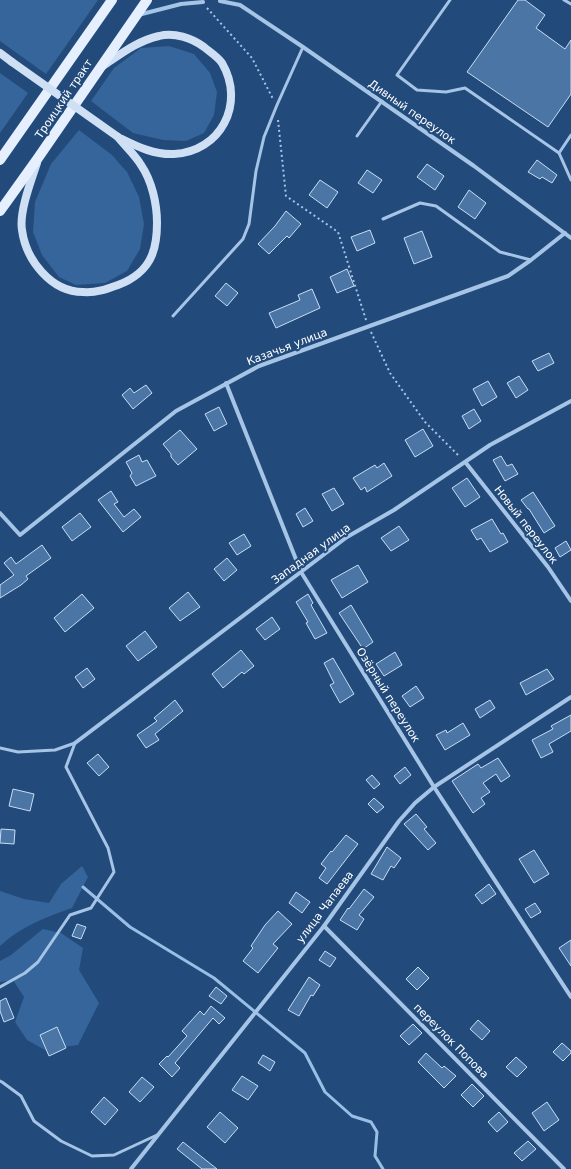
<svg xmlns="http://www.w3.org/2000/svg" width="571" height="1169" font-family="'DejaVu Sans',sans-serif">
  <rect width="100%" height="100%" fill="#224b7c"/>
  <!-- green -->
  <g fill="#35659a">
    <polygon points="0,0 98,0 46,74 0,41"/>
    <polygon points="169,46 194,54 210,73 217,92 214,115 204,133 186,141 163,140 133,133 91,101 114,68 141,48"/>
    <polygon points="0,73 28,93 0,133"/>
    <polygon points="79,130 112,155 127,172 139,197 144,224 140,249 127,271 105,283 76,285 59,277 42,255 33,232 35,202 51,164"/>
    <path d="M82 866 88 877 72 908C46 917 20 927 0 946V891L24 899 49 903 61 884Z"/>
    <polygon points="43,929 61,933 83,948 79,970 99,1003 78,1045 62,1047 47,1051 27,1040 15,1022 24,997 13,980 0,982 0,961 11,955"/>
  </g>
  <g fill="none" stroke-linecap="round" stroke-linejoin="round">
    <!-- stream -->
    <polyline stroke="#99bfe7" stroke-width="3" points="83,887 130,927 214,978 305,1053 325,1092 352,1116 371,1122 377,1132 375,1156 383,1169"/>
  </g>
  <!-- building -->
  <g fill="#4a75a5" stroke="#c8ddf5">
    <polygon points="518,0 525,0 545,15 536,28 565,49 571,40 571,94 548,127 467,72"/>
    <polygon points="537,160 557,175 552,183 542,177 540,179 528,172"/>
    <polygon points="427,164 444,176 435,190 417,177"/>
    <polygon points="367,170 382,180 373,193 358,183"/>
    <polygon points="320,180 338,192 327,208 309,195"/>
    <polygon points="469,190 486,203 475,219 458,207"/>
    <polygon points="286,211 301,224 289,238 287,236 269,254 258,244 275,226"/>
    <polygon points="370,230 375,243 357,251 351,237"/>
    <polygon points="422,231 432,257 414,264 404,238"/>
    <polygon points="347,269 354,286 337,293 330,277"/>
    <polygon points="226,283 238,293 227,306 215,296"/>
    <polygon points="312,289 320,308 276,328 269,313 300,300 298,295"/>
    <polygon points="549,353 554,363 538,371 532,361"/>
    <polygon points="519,376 528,390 516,398 507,383"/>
    <polygon points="488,381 497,397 482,406 473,389"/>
    <polygon points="146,385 152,393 133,409 122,395 130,388 134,393"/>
    <polygon points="219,407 227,424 214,431 205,414"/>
    <polygon points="474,409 481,421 469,429 462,416"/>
    <polygon points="423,429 433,446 415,457 405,440"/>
    <polygon points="180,430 197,449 178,465 171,457 171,454 163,444"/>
    <polygon points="139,455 142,462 147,460 156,476 136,486 130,476 132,473 126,462"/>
    <polygon points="501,456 507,466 512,464 518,474 505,481 493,460"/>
    <polygon points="384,463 392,476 367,492 365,487 361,490 353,478 375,465 377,468"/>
    <polygon points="467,478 480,497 465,507 452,488"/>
    <polygon points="334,488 344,504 332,511 322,494"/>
    <polygon points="111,491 118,502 114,504 124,517 134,509 141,517 123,532 98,500"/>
    <polygon points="533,492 555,526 544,533 529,509 528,509 521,500"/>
    <polygon points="305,508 313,521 303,527 296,514"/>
    <polygon points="80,513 91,527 72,541 62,527"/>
    <polygon points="492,519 501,534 503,533 508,542 490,552 481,538 477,540 471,530"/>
    <polygon points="399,526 409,540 391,551 381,538"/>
    <polygon points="244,534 251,546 237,555 229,543"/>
    <polygon points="566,541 571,550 560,557 555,548"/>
    <polygon points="42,545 51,558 26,576 28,579 21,585 0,598 0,585 14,575 4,563 11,557 16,564"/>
    <polygon points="227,558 237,570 224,581 214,569"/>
    <polygon points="358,565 368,582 342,598 331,580"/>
    <polygon points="188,592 200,607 180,621 169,608"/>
    <polygon points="82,594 94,608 65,632 54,618"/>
    <polygon points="308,594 313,603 311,605 327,633 315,639 306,623 308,622 296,602"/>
    <polygon points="351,605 373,642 363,649 339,613"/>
    <polygon points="272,617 280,629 265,640 256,629"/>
    <polygon points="145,631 157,647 138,661 126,646"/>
    <polygon points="241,650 254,666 244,674 242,672 223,688 212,674"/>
    <polygon points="395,652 402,665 384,676 376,664"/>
    <polygon points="333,658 354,694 340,703 330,685 334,683 324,663"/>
    <polygon points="87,668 95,679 83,688 75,677"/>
    <polygon points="547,669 554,679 526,695 520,683"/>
    <polygon points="416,686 424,698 410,707 402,696"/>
    <polygon points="175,700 183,711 155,734 159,740 146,748 137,735 157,721 154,718"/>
    <polygon points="490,700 495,708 480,718 475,709"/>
    <polygon points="571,715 571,731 549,744 553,752 541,758 532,740 553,729 551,726"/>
    <polygon points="463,723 470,735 445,750 436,735 446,730 447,733"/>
    <polygon points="98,754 109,767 99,776 87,763"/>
    <polygon points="498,758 510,776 501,782 496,774 483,783 490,792 481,798 485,804 473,813 452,781 478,764 481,768"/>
    <polygon points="405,767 411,775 400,784 394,776"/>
    <polygon points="372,775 380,784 374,789 366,780"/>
    <polygon points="13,789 34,794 30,811 9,806"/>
    <polygon points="374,798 384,807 377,813 368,804"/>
    <polygon points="416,814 427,827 424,829 436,843 428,850 404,824"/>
    <polygon points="1,829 15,830 14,844 0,843"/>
    <polygon points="346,835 358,844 327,884 319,878 326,868 321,864 331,851 332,852"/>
    <polygon points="387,847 401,858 394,868 391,866 383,880 371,874"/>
    <polygon points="534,850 549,874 534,883 519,859"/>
    <polygon points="489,884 496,894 482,904 475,895"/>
    <polygon points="364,889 374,897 359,915 364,919 357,930 340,920 348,908 349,909"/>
    <polygon points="296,892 310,902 302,913 289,903"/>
    <polygon points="535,903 541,912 531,918 525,909"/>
    <polygon points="278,911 292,924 273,944 278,948 258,973 243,961 253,948 251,946 265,925"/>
    <polygon points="77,924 86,927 81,939 72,936"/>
    <polygon points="571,940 571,966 559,948"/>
    <polygon points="325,951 336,958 330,967 319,960"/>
    <polygon points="418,967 429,978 417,990 406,979"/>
    <polygon points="309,977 320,985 313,996 311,995 299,1016 288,1010"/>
    <polygon points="216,987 227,996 221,1004 209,996"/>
    <polygon points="6,998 14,1018 4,1022 0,1011 0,1001"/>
    <polygon points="211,1006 225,1018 219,1024 213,1018 175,1063 180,1068 172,1077 159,1064 167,1056 168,1057 187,1036 182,1031 200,1011 204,1015"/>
    <polygon points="478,1020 490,1031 482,1040 470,1029"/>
    <polygon points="413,1024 422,1033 409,1045 400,1036"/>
    <polygon points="57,1027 66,1048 49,1056 40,1035"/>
    <polygon points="562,1043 571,1051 571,1053 563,1061 553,1052"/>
    <polygon points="426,1053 442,1068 444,1066 456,1076 444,1088 418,1062"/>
    <polygon points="263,1055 275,1062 270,1071 258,1063"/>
    <polygon points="516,1057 527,1067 517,1077 506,1067"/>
    <polygon points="242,1076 258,1086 248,1100 232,1090"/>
    <polygon points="142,1077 154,1087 140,1102 129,1092"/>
    <polygon points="472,1084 484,1096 473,1107 461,1095"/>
    <polygon points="104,1097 118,1110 105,1125 91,1112"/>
    <polygon points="547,1102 559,1120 544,1131 532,1113"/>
    <polygon points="220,1112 238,1128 225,1143 207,1127"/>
    <polygon points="499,1112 508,1122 497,1132 488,1122"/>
    <polygon points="528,1141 536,1149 522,1161 514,1153"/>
    <polygon points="183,1142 217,1169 202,1169 177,1149"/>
  </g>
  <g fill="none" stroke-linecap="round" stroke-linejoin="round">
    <!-- path -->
    <g stroke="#a5c4e6" stroke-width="2" stroke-dasharray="2 3" stroke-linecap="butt">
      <polyline points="207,8 252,58 273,99"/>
      <polyline points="278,120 286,196 338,232 366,320"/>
      <polyline points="371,332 390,373 425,422 460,457"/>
    </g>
    <!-- lane -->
    <g stroke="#a5c4e6" stroke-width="3">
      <polyline points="450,0 397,75 417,90 446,92 465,88 559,153 571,180"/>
      <polyline points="564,0 571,4"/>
      <polyline points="357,136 382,101"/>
      <polyline points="559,153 571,135"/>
      <polyline points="383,219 420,203 436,206 500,252 531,260"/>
      <polyline points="173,316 243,239 249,224 256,171 264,137 277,105 303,47"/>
      <polyline points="0,748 18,752 55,750 75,743"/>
      <polyline points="0,987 25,973 38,962 70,915 91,908 114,872 108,848 66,767 75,743"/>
      <polyline points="0,1081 2,1082 21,1096 34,1121 61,1141 92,1156 114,1155 157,1135"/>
    </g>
    <!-- street -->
    <g stroke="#a5c4e6" stroke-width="4">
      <polyline points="220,1 240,5 303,47 474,166 571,238"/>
      <polyline points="138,15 181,4 203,2"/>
      <polyline points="226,383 301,572 434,787 571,997"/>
      <polyline points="466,463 548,567 571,601"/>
      <polyline points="0,513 20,535 176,411 259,366 508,276 531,260 565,233"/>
      <polyline points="75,743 347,537 394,510 490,445 571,401"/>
      <polyline points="324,926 564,1169"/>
      <polyline points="131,1169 324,926 399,821 415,803 434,787 571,697"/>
    </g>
    <!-- secondary -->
    <g stroke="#cfe0f5" stroke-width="8">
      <polyline points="0,53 12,62"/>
      <path d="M103 66C121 54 137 41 159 36 174 32 192 38 204 47 210 52 218 57 222 63 246 104 220 152 174 154 155 155 138 147 122 139"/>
      <path d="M37 163C31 181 19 212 22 230 26 260 51 292 83 292 96 293 107 289 118 285 132 280 146 270 152 255 156 245 157 233 157 223 157 204 152 181 141 165 135 155 125 146 118 137"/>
    </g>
    <!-- primary -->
    <g stroke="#e6effd" stroke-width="10">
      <polyline points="0,160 112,0"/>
      <polyline points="0,211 38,158 147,0"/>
    </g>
    <!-- secondary-bridge -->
    <polyline stroke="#cfe0f5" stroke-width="8" points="12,62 118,137"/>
  </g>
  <g text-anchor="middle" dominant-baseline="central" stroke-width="4" stroke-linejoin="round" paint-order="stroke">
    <!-- street labels -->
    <g font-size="11" fill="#fff" stroke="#224b7c">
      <text transform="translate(64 99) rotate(-56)">Троицкий тракт</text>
      <text transform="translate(412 112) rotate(35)">Дивный переулок</text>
      <text transform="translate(287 347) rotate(-21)">Казачья улица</text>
      <text transform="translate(526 525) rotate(52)">Новый переулок</text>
      <text transform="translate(311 554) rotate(-36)">Западная улица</text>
      <text transform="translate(388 695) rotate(58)">Озёрный переулок</text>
      <text transform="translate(325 907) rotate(-53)">улица Чапаева</text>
      <text transform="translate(451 1041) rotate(45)">переулок Попова</text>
    </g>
  </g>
</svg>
